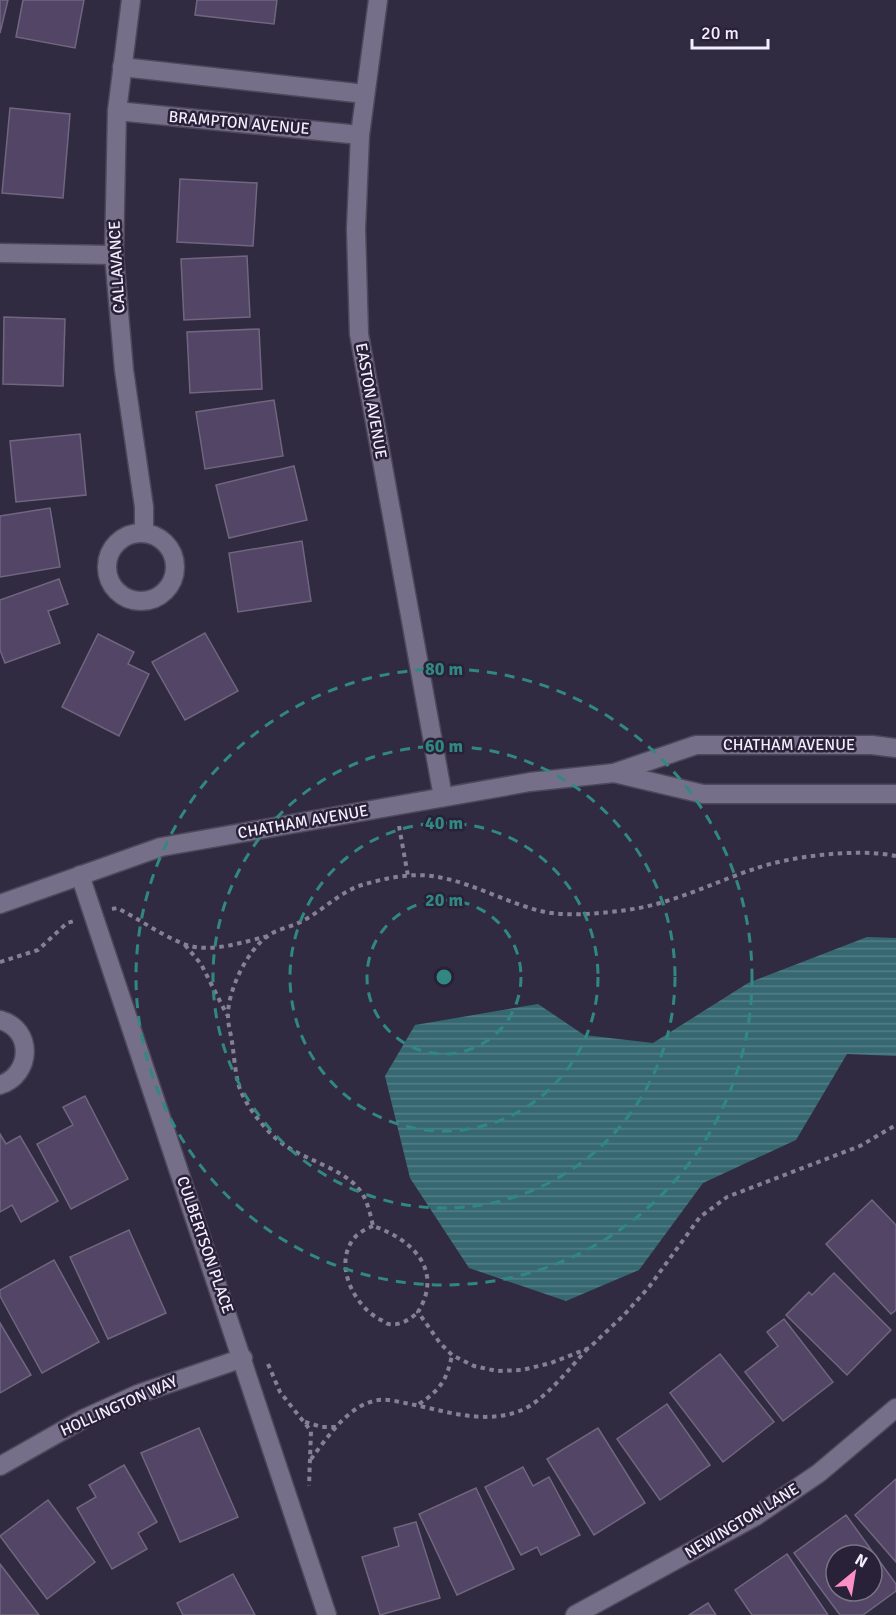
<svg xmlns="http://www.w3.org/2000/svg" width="896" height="1615" font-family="Signika,sans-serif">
  <defs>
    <pattern id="water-rules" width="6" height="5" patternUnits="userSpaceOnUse" patternTransform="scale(1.5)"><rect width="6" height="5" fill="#376872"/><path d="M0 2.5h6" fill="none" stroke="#547e87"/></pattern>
  </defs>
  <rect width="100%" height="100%" fill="#312b41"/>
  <!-- water -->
  <polygon fill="url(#water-rules)" points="867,937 896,938 896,1056 847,1054 796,1140 703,1183 639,1270 566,1301 469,1268 410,1178 385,1076 415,1025 538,1004 584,1035 653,1043 748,983"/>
  <!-- building -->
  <g fill="#534566" stroke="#70667f" stroke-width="1.5" fill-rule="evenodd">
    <polygon points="0,0 8,0 0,33"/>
    <polygon points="23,0 84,0 75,48 16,37"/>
    <polygon points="197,0 277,0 274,24 195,15"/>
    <polygon points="10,108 70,114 63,198 2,193"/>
    <polygon points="180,179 257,183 253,246 177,242"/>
    <polygon points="247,256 250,317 184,320 181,259"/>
    <polygon points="4,317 65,319 63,386 3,384"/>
    <polygon points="259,329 262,389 190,393 187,332"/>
    <polygon points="274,400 283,456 205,469 196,412"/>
    <polygon points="80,434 86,495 16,502 10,441"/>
    <polygon points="294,466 307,520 229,538 216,485"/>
    <polygon points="50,508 60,567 0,577 0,516"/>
    <polygon points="302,541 311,601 238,612 229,553"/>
    <polygon points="59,579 68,604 48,611 60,643 5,663 0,650 0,600"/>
    <polygon points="205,633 238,691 185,720 152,662"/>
    <polygon points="98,634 134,652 128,664 149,674 119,736 62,707"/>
    <polygon points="85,1096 128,1179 71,1209 37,1144 73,1125 63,1107"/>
    <polygon points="0,1134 6,1144 20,1136 58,1201 21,1222 12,1205 0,1212"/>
    <polygon points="872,1200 896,1225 896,1310 891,1314 826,1244"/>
    <polygon points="129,1230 166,1313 108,1339 70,1257"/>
    <polygon points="54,1260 99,1342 42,1373 0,1296 0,1290"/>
    <polygon points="834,1273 891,1330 847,1375 786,1315 809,1292 812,1295"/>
    <polygon points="784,1319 833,1382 783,1421 745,1372 778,1346 767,1332"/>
    <polygon points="0,1323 31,1375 0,1393"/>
    <polygon points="720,1354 774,1422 723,1462 670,1393"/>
    <polygon points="667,1404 710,1465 660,1500 617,1439"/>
    <polygon points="199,1428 238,1517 180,1542 141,1453"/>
    <polygon points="598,1428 645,1503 594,1535 547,1459"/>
    <polygon points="124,1465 157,1522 138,1533 147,1549 112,1569 77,1508 96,1497 89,1485"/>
    <polygon points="523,1467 533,1486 549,1477 580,1535 541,1555 537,1547 521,1555 485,1487"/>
    <polygon points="896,1479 896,1562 855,1515"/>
    <polygon points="476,1488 514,1569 457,1595 419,1514"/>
    <polygon points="48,1500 95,1562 47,1599 0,1536"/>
    <path d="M846 1515 896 1584V1591L863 1615H840L794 1553ZM836 1555H872V1591H836Z"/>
    <polygon points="416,1522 440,1598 380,1615 362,1557 399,1546 394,1528"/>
    <polygon points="787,1554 828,1615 752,1615 735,1590"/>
    <polygon points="0,1564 39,1615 0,1615"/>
    <polygon points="233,1574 255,1615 183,1615 177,1603"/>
    <polygon points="708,1603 716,1615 689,1615"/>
  </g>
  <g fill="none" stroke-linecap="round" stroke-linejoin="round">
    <!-- minor casing -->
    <g stroke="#4d485a" stroke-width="21">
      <g id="minor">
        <polyline points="131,0 117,111 114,255 124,370 144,507 144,533"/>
        <polyline points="378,0 360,135 356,229 359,334 443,797"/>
        <polyline points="122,67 365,94"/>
        <polyline points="117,111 360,135"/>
        <polyline points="0,253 114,255"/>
        <circle cx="141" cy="567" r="34"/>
        <polyline points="614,773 703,794 896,794"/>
        <polyline points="80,875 327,1615"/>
        <polyline points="0,904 161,847 530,782 614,773 696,745 872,745 896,748"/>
        <path d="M0 1020C34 1029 32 1075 0 1085"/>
        <polyline points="0,1466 83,1419 138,1394 243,1358"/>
        <polyline points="575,1615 756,1516 819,1473 896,1408"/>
      </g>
    </g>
    <!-- path -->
    <g stroke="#858093" stroke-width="4" stroke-dasharray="4.5 4.5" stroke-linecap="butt">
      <polyline points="399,826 408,876"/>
      <path d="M896 856C858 848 790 856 754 869 712 883 672 904 627 910 601 913 571 917 545 912 509 904 473 883 438 877 414 872 385 878 362 885 337 893 320 914 296 924 287 928 275 930 268 936 247 950 227 992 228 1017 228 1025 231 1034 232 1042 234 1055 235 1070 238 1083 243 1103 266 1132 283 1144 305 1160 341 1168 358 1188 367 1198 370 1213 373 1226 412 1239 444 1270 418 1312L440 1343 452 1355 474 1366 497 1371 522 1370 551 1363 589 1348 624 1315 649 1287 700 1217 727 1197 860 1146 896 1125"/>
      <path d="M112 909 117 908C139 919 161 935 184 944 209 954 243 942 268 936"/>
      <polyline points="185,945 201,964 227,1015"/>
      <polyline points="0,962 38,950 67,923 74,921"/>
      <path d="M373 1226C368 1228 362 1231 357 1235 331 1261 353 1306 381 1320 384 1321 386 1324 389 1324 400 1326 411 1319 418 1312"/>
      <polyline points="268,1364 280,1392 311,1431 309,1486"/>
      <path d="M419 1404C440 1390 447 1380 452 1355"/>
      <polyline points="305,1422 322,1427 336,1427"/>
      <path d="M311 1459C327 1438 347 1407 374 1401 383 1398 396 1401 405 1403 443 1410 484 1426 522 1410 545 1400 571 1367 588 1348"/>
    </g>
    <!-- minor -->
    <use href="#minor" stroke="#766f89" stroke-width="18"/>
  </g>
  <!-- distance rings -->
  <g fill="none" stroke="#318883" stroke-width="3" stroke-dasharray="10 8">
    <circle cx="444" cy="977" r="77"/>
    <circle cx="444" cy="977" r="154"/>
    <circle cx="444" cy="977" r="231"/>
    <circle cx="444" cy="977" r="308"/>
  </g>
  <g text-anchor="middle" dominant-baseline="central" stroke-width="5" stroke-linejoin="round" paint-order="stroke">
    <!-- street labels -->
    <g font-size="16" fill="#f2eefd" stroke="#282137">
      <text transform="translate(239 123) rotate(5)">BRAMPTON AVENUE</text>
      <text transform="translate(117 267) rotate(-93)">CALLAVANCE</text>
      <text transform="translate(371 401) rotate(80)">EASTON AVENUE</text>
      <text x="789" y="745">CHATHAM AVENUE</text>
      <text transform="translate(303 822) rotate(-10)">CHATHAM AVENUE</text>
      <text transform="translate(205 1245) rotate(71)">CULBERTSON PLACE</text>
      <text transform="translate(119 1406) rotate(-24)">HOLLINGTON WAY</text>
      <text transform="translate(742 1521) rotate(-31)">NEWINGTON LANE</text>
    </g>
  </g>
  <circle cx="444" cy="977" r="9" fill="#318883" stroke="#282137" stroke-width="3"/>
  <g font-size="18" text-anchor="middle" font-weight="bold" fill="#318883" stroke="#282137" stroke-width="5" stroke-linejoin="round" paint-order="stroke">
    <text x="444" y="675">80 m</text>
    <text x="444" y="752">60 m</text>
    <text x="444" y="829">40 m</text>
    <text x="444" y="906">20 m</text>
  </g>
  <!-- north arrow -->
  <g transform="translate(854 1573) rotate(30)"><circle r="28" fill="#282137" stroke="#797386" stroke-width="1.5"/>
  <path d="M0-4.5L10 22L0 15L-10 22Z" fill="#fc8fc3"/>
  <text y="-9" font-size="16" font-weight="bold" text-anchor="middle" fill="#f2eefd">N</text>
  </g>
  <!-- scale -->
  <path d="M692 39v9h76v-9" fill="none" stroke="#f2eefd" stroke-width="3"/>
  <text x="701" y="39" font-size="18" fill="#f2eefd" stroke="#282137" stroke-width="4.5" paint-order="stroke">20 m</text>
</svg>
